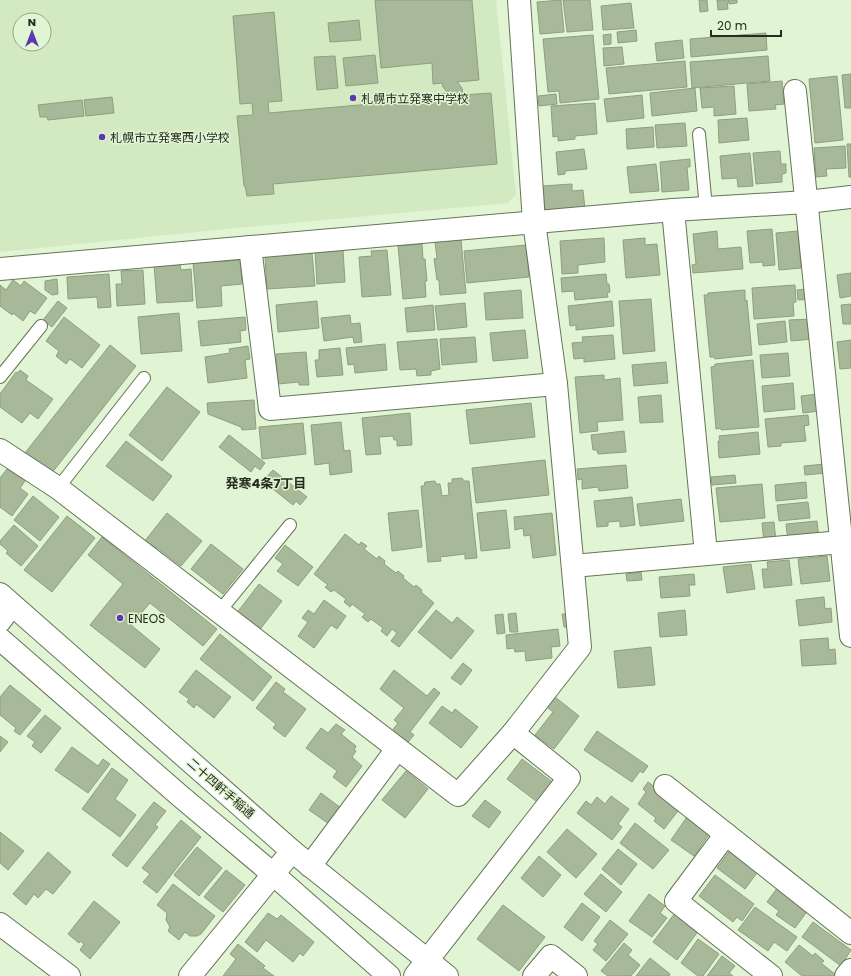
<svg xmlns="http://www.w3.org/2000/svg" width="851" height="976" font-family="Poppins,'Noto Sans JP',sans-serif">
  <rect width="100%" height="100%" fill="#e1f4d3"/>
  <!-- built -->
  <path fill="#d3e9c1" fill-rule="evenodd" d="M0 0H496L516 195 508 203 216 230 0 252ZM20 20H44V44H20Z"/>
  <!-- building -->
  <g fill="#a8b999" stroke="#8d9f7f">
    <polygon points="375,0 472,0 479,80 457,82 462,88 463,95 491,93 497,164 273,184 274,194 247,196 245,186 244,186 237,116 253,115 252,103 240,104 233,16 274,12 282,101 268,102 269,113 427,99 427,95 448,93 443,87 442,83 433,84 432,63 381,68"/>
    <polygon points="561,0 564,32 540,34 537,2"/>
    <polygon points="563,0 590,0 593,30 567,32"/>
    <polygon points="699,0 707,0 708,11 700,12"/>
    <polygon points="717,0 727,0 728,9 718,10"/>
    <polygon points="728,0 737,0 737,3 729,4"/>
    <polygon points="631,3 634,28 603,30 601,6"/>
    <polygon points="359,20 361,40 330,42 328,23"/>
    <polygon points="636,30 637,41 618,43 617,32"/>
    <polygon points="766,33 767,50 691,57 690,39"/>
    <polygon points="611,34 611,44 604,45 603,35"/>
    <polygon points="593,35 599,99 560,103 559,91 548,92 543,39"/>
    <polygon points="682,40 684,58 657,61 655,43"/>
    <polygon points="622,47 624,64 604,66 603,48"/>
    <polygon points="375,55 378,83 346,86 343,58"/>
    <polygon points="335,56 338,88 317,90 314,57"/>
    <polygon points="768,56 770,81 692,88 690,62"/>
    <polygon points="685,61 687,87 609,94 606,68"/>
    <polygon points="851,74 851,108 845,108 842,75"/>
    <polygon points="837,76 843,140 815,143 809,79"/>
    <polygon points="782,81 784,104 775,105 776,109 749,111 747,84"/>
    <polygon points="734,86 736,114 714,116 714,107 702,108 700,88"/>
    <polygon points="695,88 697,111 652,116 650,93"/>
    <polygon points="556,94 557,104 539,106 538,96"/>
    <polygon points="642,95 644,118 607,122 604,99"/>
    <polygon points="112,97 114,113 86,116 84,100"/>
    <polygon points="82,100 84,116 48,120 47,117 40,117 38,105"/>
    <polygon points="595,103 597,134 575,136 575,139 558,141 558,136 553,137 551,106"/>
    <polygon points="747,118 749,140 719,143 718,120"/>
    <polygon points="685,123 687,146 657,148 655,125"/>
    <polygon points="653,127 654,147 627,149 626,129"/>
    <polygon points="847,144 851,144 851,177 849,177"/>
    <polygon points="845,146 846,168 826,169 827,176 816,177 814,148"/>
    <polygon points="584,149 587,169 565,171 565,174 558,175 556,152"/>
    <polygon points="780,151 781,164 786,164 786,173 782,174 782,182 756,184 753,153"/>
    <polygon points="750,153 753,186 738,187 737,178 722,179 720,156"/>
    <polygon points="690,159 690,167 687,167 689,190 662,192 660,162"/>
    <polygon points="656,164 659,191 630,193 627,167"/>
    <polygon points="572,184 572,191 583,190 585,209 545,212 542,186"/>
    <polygon points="772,229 775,265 763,266 763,262 750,263 747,231"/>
    <polygon points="717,231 718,249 741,247 743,269 693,273 692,265 696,264 693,234"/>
    <polygon points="798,231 801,268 779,270 776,233"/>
    <polygon points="604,238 605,262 578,265 578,273 562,274 560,241"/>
    <polygon points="645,238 645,245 657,244 660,275 626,278 623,240"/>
    <polygon points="461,240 466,293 440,295 439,280 437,280 434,259 437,258 435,242"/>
    <polygon points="422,244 423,259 425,259 427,281 425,281 426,297 403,299 398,246"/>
    <polygon points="526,245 529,277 467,283 464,251"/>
    <polygon points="343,250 345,282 317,284 315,252"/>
    <polygon points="387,250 391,295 362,297 359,257 372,256 371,251"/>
    <polygon points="312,253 315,286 267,289 265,256"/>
    <polygon points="218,260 218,262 240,260 242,284 221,286 222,306 197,308 193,262"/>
    <polygon points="170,264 170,265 180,265 181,270 191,269 193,301 157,303 154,265"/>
    <polygon points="143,270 145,304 117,306 116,284 122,284 121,271"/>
    <polygon points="851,273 851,296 840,298 837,275"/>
    <polygon points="109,274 111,307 98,308 97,297 68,299 67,277"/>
    <polygon points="606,274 607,284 609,284 610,292 607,293 608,297 575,300 574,291 562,292 561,278"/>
    <polygon points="57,279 58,294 52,295 45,290 45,281"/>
    <polygon points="13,280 21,286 24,281 47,298 35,314 30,311 23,321 13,313 12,315 0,306 0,285 6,290"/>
    <polygon points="795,285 796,302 793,303 794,316 754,319 752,288"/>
    <polygon points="813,288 813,299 798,300 797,290"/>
    <polygon points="521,290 523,318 486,320 484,293"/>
    <polygon points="745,290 745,301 747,300 752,355 715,359 714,357 710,357 704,295 708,295 708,293"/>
    <polygon points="651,299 655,351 623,354 619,301"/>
    <polygon points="58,301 67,308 52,327 43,320"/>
    <polygon points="317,301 319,328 278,332 276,305"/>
    <polygon points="612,301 614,326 576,330 576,325 570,326 568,306"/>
    <polygon points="465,303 467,327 438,330 435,306"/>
    <polygon points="851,304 851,324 843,324 841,305"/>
    <polygon points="433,305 435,330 407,332 405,308"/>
    <polygon points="179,313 182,351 141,354 138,317"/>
    <polygon points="350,315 351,324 360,323 362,342 354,343 353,337 324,341 321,318"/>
    <polygon points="64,317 100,345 82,368 70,359 66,364 56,356 59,351 46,341"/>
    <polygon points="245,317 246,330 240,331 241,342 201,346 198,321"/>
    <polygon points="811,319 813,339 791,341 789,320"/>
    <polygon points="785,321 787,342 759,345 757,324"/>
    <polygon points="525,330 528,358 493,361 490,333"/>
    <polygon points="613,335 615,359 584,362 584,358 574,359 572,343 583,342 582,337"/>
    <polygon points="475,337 477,362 442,365 440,339"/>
    <polygon points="437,339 440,369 431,371 431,375 417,376 416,369 400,370 397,342"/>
    <polygon points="851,340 851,368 840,369 837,342"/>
    <polygon points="385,344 387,370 355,373 354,364 348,365 346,348"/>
    <polygon points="110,345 136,366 51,474 25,453"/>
    <polygon points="248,346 250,359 245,360 247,378 208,383 205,357 230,353 229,349"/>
    <polygon points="340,348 343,375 317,377 315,360 319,360 319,350"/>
    <polygon points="306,352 309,385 299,385 299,382 278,384 276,354"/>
    <polygon points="788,353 790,376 762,378 760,355"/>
    <polygon points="753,360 759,427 721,430 721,428 716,429 711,367 715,366 715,364"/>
    <polygon points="666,362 668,383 634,386 632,365"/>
    <polygon points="20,370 28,376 26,380 53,399 38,419 30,413 22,423 0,407 0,394 16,372 18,373"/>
    <polygon points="604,375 604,380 620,378 623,420 597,422 598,431 580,433 575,377"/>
    <polygon points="793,383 795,409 764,412 762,386"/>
    <polygon points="167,387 200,412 162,461 129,435"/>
    <polygon points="817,394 819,411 803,413 801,396"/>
    <polygon points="661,395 663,422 640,423 638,397"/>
    <polygon points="254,400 256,429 242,430 241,427 208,414 207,403"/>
    <polygon points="531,403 535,437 470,444 466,410"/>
    <polygon points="410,413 412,445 397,446 397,440 394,440 393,436 379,437 381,454 366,455 362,418"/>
    <polygon points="808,415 809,425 804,426 806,441 781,443 781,446 768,447 765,419"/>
    <polygon points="341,422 344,451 350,450 352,472 330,475 329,463 315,465 311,425"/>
    <polygon points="303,423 306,454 262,459 259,427"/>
    <polygon points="624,431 626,452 598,454 597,450 593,450 591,435"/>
    <polygon points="758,432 760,454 719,458 718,441 720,441 719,436"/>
    <polygon points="229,435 265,463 260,470 255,466 251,472 219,447"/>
    <polygon points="126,441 172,476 153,501 106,466"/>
    <polygon points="545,460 549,495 476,503 472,468"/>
    <polygon points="825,464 826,473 805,475 804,466"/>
    <polygon points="626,465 628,488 599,491 598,487 582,489 582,479 578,480 577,469"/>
    <polygon points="7,469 25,481 20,488 28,494 12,516 0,507 0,478"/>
    <polygon points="273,470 307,497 300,505 296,501 293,505 263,481"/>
    <polygon points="735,475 736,483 712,485 711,477"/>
    <polygon points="462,478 464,481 469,481 477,558 465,559 465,554 440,557 441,561 428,562 421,486 424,486 425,482 435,481 436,484 440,484 442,496 449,495 448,483 452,483 452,479"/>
    <polygon points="806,482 807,498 776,501 775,485"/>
    <polygon points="762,484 765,518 720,522 716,488"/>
    <polygon points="33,496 59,517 40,541 14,520"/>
    <polygon points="632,497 635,525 620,527 620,521 608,522 608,526 597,527 594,501"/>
    <polygon points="681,499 684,521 640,526 637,504"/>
    <polygon points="808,502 810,518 779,521 777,505"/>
    <polygon points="418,510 422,547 392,551 388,513"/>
    <polygon points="506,510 510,548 481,551 477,513"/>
    <polygon points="167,513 202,541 181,566 156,547 154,550 144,542"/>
    <polygon points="552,513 556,555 533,558 530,535 524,536 523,528 515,530 514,517"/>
    <polygon points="67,516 95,538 52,592 24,570"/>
    <polygon points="817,521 819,538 788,541 786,524"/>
    <polygon points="774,522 776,542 764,543 762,523"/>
    <polygon points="14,525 38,546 21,566 6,553 8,551 0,544 0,541"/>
    <polygon points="345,534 359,545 361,542 367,546 364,549 377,559 379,556 385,561 384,564 396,573 398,571 404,576 403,578 414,587 416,585 422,590 421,592 434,603 399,647 391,641 397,633 392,629 387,636 381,631 383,628 371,619 368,622 362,617 365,614 352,604 350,607 344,602 346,599 334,590 331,592 325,587 328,585 314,574"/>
    <polygon points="102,537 217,629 203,646 150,603 131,625 160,649 145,668 90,625 123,584 88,555"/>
    <polygon points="211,544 243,569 223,594 191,569"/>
    <polygon points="285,545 313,567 298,586 277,571 283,564 275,558"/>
    <polygon points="827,556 830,581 801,584 798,559"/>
    <polygon points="789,560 792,585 764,588 762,569 768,569 767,562"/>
    <polygon points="751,564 755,589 727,593 723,567"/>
    <polygon points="641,572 642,580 627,581 626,574"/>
    <polygon points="694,574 695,585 689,585 690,596 661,598 659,577"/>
    <polygon points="259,584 282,601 258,632 236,614"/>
    <polygon points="824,597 825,609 831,608 832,622 799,626 796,600"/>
    <polygon points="324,600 346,616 337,629 331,625 314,648 298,636 308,622 302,618 308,610 314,614"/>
    <polygon points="436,610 452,623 457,617 474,631 451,659 418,632"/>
    <polygon points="685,610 687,635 660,637 658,613"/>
    <polygon points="516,613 518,632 510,632 508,614"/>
    <polygon points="503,614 505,633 497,634 495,615"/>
    <polygon points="562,614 568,614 569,627 564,627"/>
    <polygon points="558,629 560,646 551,647 552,658 526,661 525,651 515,652 514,648 507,649 506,635"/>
    <polygon points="220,634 272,677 253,701 200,659"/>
    <polygon points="828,638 829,650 835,649 836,664 802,666 800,640"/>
    <polygon points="651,647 655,685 618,688 614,651"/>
    <polygon points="463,663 472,670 461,685 451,678"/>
    <polygon points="196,670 231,697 214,718 196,704 194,708 187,702 189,699 179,692"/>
    <polygon points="394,670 427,696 434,688 440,693 410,732 414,735 403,748 388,736 398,723 394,720 404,708 380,689"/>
    <polygon points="276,682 285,689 283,692 306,709 285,737 273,728 276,724 256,708"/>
    <polygon points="10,685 41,710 20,735 14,731 16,728 0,715 0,697"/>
    <polygon points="555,697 579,716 554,749 535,735 553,712 547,707"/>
    <polygon points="442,706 452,713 455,709 478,727 461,748 429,723"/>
    <polygon points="45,715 61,728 41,753 32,746 35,742 27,736"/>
    <polygon points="336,724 345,730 341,734 356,746 354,750 356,751 352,757 362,766 346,787 333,777 337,771 306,748 321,728 328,733"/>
    <polygon points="597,731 648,766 643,773 640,771 632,782 584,750"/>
    <polygon points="0,736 8,742 0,752"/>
    <polygon points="72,747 98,766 103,759 110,764 88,793 55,770"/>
    <polygon points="522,759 555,784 540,804 507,779"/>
    <polygon points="112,768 128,780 115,799 136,815 120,837 82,809"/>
    <polygon points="406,771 428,789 405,818 382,800"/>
    <polygon points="648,782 681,807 664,829 654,821 656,818 638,804 646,792 643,789"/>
    <polygon points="321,793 341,808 329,824 309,810"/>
    <polygon points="611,796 629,809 618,824 622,827 612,840 577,813 586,801 591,805 597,797 605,804"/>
    <polygon points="485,800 501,812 489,828 472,816"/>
    <polygon points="154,802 166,811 155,825 158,827 127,867 112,855"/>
    <polygon points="689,814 712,830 694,856 671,840"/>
    <polygon points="181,820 201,837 157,893 143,882 150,874 142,868"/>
    <polygon points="635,823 669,850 653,869 620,843"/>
    <polygon points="567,829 597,854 576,878 547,852"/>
    <polygon points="0,832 24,851 8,870 0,863"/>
    <polygon points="197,847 222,868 199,896 174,875"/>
    <polygon points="618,849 637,864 621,885 602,869"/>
    <polygon points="731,849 759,870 745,889 717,868"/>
    <polygon points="48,852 71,872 53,894 46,889 38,898 34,894 26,905 13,894"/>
    <polygon points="539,856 561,875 543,897 521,878"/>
    <polygon points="226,870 245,885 223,912 204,897"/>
    <polygon points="601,874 622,892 606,912 584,894"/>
    <polygon points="715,875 754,904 742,921 737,917 733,922 699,896"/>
    <polygon points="173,884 215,916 201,934 197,936 190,936 185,932 179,940 168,931 170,927 166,920 167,913 157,905"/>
    <polygon points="780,884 811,906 795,928 776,915 779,911 767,902"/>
    <polygon points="649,894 665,906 660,913 667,918 652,937 629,921"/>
    <polygon points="94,901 120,922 90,959 80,950 84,944 80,941 79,943 68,934"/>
    <polygon points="582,903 600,917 582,941 564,927"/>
    <polygon points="503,905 545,937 519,971 477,939"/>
    <polygon points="755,907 797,937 787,951 774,942 768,951 738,930"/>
    <polygon points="268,913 277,919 281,915 314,942 303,956 300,953 293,962 266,940 257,952 245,942"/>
    <polygon points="675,913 699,930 677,960 653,942"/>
    <polygon points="610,920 628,934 606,961 593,950 598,944 594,941"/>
    <polygon points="813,922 851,950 841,966 802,937"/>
    <polygon points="698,939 719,954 703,976 698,976 681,963"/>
    <polygon points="624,943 632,950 628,955 640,965 631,976 608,976 601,971"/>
    <polygon points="238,944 265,966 263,968 274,976 223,976 236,959 230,954"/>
    <polygon points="799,945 813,956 815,953 824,961 821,963 836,975 835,976 802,976 785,962"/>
    <polygon points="722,956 735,966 729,973 733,976 707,976"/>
    <polygon points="650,958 670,974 669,976 636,976"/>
  </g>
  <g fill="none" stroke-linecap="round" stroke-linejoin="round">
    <!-- service casing -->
    <g stroke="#657558" stroke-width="14">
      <g id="service">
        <polyline points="699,134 706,208"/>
        <polyline points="0,377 41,326"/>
        <polyline points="58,488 144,378"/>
        <polyline points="219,612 290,525"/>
      </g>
    </g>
    <!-- minor casing -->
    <g stroke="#657558" stroke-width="24">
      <g id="minor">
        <polyline points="795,91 851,636"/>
        <polyline points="673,210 706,554"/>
        <polyline points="250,247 270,409 556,384"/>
        <polyline points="0,269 673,210 807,202 851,197"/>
        <polyline points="0,450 58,488 458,795 513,733 580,647 556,384 534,222 519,0"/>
        <polyline points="573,566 842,542"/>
        <polyline points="0,621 12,605"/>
        <polyline points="665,786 851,933"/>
        <polyline points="726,834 676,901 771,976"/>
        <polyline points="310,866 397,749"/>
        <polyline points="0,924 69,976"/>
        <polyline points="190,976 292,851"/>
        <polyline points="415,976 569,778 513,733"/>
        <polyline points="534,976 551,956 576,976"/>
        <polyline points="846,976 851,970"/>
      </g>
    </g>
    <!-- tertiary casing -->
    <g stroke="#657558" stroke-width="24">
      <g id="tertiary">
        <polyline points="0,594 292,851 447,976"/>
        <polyline points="0,639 179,795 273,874 389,976"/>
      </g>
    </g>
    <!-- service -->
    <use href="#service" stroke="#fff" stroke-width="12"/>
    <!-- minor -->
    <use href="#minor" stroke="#fff" stroke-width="22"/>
    <!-- tertiary -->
    <use href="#tertiary" stroke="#fff" stroke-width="22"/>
  </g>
  <!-- markers -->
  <g fill="#5a39b1" stroke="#e1f4d3" stroke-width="1.5">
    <circle cx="353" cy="98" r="4"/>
    <circle cx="102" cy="137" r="4"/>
    <circle cx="120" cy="618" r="4"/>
  </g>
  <g text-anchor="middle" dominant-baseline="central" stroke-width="3" stroke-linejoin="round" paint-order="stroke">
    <!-- poi labels -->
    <g font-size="12" fill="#252c1f" stroke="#e1f4d3" text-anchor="start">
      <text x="361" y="98">札幌市立発寒中学校</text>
      <text x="110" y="137">札幌市立発寒西小学校</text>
      <text x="128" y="618">ENEOS</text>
    </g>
    <!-- street labels -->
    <g font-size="12" fill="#252c1f" stroke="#e1f4d3">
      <text transform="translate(221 788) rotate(41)">二十四軒手稲通</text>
    </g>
    <!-- neighbourhood labels -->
    <g font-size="13" font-weight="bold" fill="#252c1f" stroke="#e1f4d3">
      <text x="266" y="483">発寒4条7丁目</text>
    </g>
  </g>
  <!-- north arrow -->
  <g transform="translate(32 32)"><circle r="19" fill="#e1f4d3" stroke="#96a48b"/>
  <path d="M0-3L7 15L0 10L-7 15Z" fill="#5a39b1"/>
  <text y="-6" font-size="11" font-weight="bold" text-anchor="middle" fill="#252c1f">N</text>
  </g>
  <!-- scale -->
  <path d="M711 30v6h70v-6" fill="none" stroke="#252c1f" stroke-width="2"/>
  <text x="717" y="30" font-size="12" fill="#252c1f" stroke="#e1f4d3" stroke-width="3" paint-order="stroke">20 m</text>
</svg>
